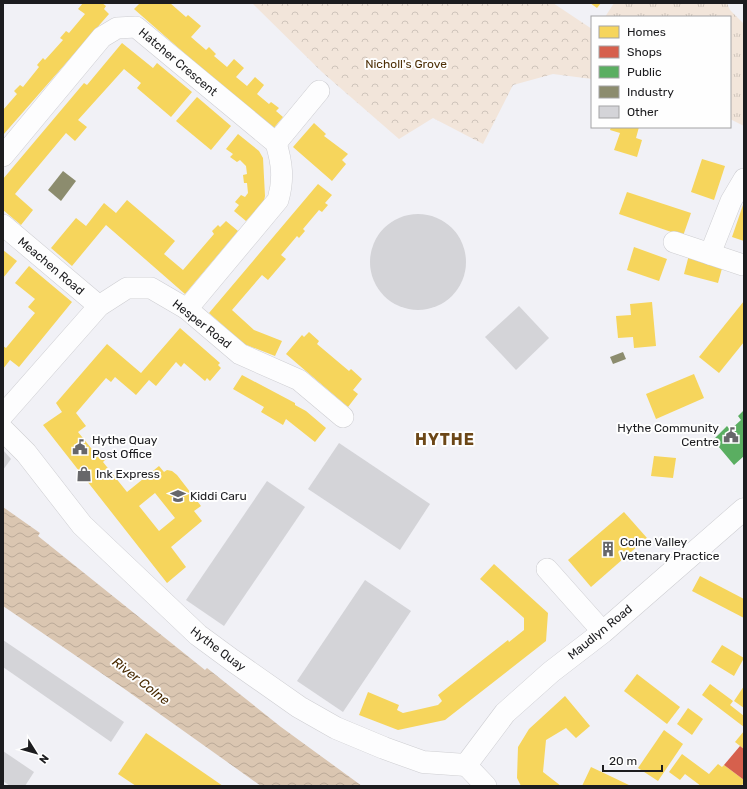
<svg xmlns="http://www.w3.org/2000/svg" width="747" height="789" font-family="Rubik,sans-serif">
  <defs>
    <pattern id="forest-crowns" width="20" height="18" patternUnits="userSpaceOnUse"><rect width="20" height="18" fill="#f2e5da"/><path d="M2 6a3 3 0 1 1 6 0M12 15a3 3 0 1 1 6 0" fill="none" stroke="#cfc4bb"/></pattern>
    <pattern id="park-tufts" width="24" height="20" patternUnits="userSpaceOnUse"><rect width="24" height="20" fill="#f2e5da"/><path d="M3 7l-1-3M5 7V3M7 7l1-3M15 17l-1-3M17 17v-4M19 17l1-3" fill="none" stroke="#cfc4bb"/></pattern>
    <pattern id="water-waves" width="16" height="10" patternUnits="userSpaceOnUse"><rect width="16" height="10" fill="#dac6b1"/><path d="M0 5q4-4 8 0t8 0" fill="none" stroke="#baaa98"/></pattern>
  </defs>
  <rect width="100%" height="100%" fill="#f1f1f6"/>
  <!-- forest -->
  <polygon fill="url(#forest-crowns)" points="252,3 553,3 592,29 592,79 553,74 513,85 483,144 433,118 399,139 322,72"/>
  <!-- park -->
  <polygon fill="url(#park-tufts)" points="614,3 727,3 730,10 744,24 744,126 730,119 730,17 605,17"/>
  <!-- water -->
  <polygon fill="url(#water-waves)" points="3,507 40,533 38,536 205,670 207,668 281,727 362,786 261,786 126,690 3,606"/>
  <!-- homes -->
  <g fill="#f6d55c" fill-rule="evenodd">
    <polygon points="83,3 102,3 106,6 104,9 109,14 3,135 3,110 17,94 14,91 20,85 23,87 39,67 37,65 43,58 45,60 63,40 60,38 66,31 69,33 85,14 78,9"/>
    <polygon points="140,3 170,3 186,17 188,15 201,26 191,37 206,50 209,47 216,54 214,56 227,67 234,59 244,68 236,77 247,86 255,77 264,85 257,94 269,104 271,102 279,108 276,111 283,117 272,130 134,9"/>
    <polygon points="590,3 601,3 597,8"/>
    <polygon points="122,43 153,68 157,63 192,92 171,117 137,88 141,83 124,69 78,120 87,127 75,141 66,133 15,194 33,210 21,225 3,210 3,179 84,83 87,85"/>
    <polygon points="197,97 231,126 211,150 176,121"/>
    <polygon points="314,123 326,134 324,136 348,154 342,160 346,164 332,181 293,147"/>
    <polygon points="611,127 639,127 636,138 642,140 637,157 614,150 620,133 610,130"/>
    <polygon points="238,134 259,151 263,158 265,196 264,201 246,221 234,211 239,205 235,202 241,195 245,197 248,193 247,183 244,183 243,175 247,174 246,166 240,160 237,162 230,157 233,154 226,149"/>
    <polygon points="702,159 725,166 714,200 691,192"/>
    <polygon points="318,184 332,195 325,203 328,205 322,212 319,210 303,229 305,231 299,238 297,236 281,255 286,259 268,280 262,275 232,310 254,330 282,341 275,356 244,344 209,313"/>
    <polygon points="627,192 691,213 683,236 619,214"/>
    <polygon points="127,200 175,241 164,254 183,270 214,234 212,231 218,225 220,227 226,221 238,231 185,294 106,225 72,266 51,248 76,218 86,226 104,203 116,213"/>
    <polygon points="744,202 744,241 732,237"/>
    <polygon points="634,247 667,259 659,281 627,270"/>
    <polygon points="3,250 17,261 3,278"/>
    <polygon points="690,251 724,261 718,283 684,274"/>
    <polygon points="29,266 72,302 19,367 10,360 3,369 3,346 6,348 35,313 28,307 35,299 15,283"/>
    <polygon points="744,301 744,342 719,373 699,357"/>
    <polygon points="652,302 656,346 634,348 633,337 618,338 616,316 631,315 630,304"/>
    <path d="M180 328 220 363 218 365 221 368 210 381 207 378 205 381 184 363 181 367 176 362 156 386 149 380 136 395 115 377 111 382 106 378 76 413 86 426 78 432 95 453 99 449 107 458 103 462 127 492 159 466 164 472 167 470 172 471 177 475 201 506 194 511 202 521 171 547 186 567 167 583 43 425 62 412 56 403 107 344 141 373ZM155 493 175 518 159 531 139 506Z"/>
    <polygon points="309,332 319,341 317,344 349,371 351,369 362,379 353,390 358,394 348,407 286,354 302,335 304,337"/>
    <polygon points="694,374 704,398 656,419 646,394"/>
    <polygon points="242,375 295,403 295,405 306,411 326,428 315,442 286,419 283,425 261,412 264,407 233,389"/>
    <polygon points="654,456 676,458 673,478 651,476"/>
    <polygon points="624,512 647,538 591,587 568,560"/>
    <polygon points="494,564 548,613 546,641 445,720 398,730 359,715 368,692 399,705 397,710 403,713 438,705 442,701 438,695 508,640 509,642 524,630 524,618 480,579"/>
    <polygon points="700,576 744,599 744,618 692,591"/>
    <polygon points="722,645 744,658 734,676 711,662"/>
    <polygon points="637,674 680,707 667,724 624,691"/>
    <polygon points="710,684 733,701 730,705 744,716 744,727 702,695"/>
    <polygon points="744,686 744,708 734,701"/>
    <polygon points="565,696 590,726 576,738 566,728 546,740 543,772 561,786 521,786 517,778 518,747 529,729"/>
    <polygon points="688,708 703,719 692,735 677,724"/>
    <polygon points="664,730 683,744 658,781 638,768"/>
    <polygon points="744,731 744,749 735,742"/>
    <polygon points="146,733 223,786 136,786 118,774"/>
    <polygon points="682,754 709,774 718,764 722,767 724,765 744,780 744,783 741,786 701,786 685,774 680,780 669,772"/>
    <polygon points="591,767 608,775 631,786 582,786"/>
  </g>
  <!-- shops -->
  <polygon fill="#d6604d" points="740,746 744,749 744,780 724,765"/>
  <!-- public -->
  <polygon fill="#5aae61" points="744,410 744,456 734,465 713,440 727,426 730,430 741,420 738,416"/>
  <!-- industry -->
  <g fill="#8c8c6e">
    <polygon points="63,171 76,181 61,201 48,190"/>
    <polygon points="623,352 626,359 613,364 610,357"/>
  </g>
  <!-- building -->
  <g fill="#d4d4d8">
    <circle cx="418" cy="262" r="48"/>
    <polygon points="519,306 549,338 516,370 485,337"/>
    <polygon points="339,443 430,504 400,550 308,489"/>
    <polygon points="3,450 11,459 3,470"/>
    <polygon points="267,481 305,507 224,626 186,600"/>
    <polygon points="365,580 411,611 343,712 297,681"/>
    <polygon points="3,640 124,722 111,742 3,667"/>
    <polygon points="3,751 34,772 25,786 10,786 3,781"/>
  </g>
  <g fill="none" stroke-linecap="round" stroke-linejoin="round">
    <!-- minor casing -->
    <g stroke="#ceced2" stroke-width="22">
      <g id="minor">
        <polyline points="276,143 319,91"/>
        <path d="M3 156 102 37 117 28 136 27 276 143C282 163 284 179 278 200L187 309"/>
        <polyline points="3,225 99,306"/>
        <polyline points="674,242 710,254 731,201 744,179"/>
        <polyline points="710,254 743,265"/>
        <polyline points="3,415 99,306 127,288 151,288 187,309 240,354 299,380 343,417"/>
        <polyline points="547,569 603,632"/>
        <polyline points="466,765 486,786"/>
      </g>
    </g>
    <!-- major casing -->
    <g stroke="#ceced2" stroke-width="23">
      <polyline id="major" points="3,430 26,453 82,525 198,635 232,660 299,707 336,728 384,748 423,762 466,765 505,713 551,672 603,632 744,509"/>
    </g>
    <!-- minor -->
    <use href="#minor" stroke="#fdfdfe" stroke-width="21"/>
    <!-- major -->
    <use href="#major" stroke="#fdfdfe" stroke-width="22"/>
  </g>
  <!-- icons -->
  <defs>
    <g id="civic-bare" transform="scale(1.2)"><path d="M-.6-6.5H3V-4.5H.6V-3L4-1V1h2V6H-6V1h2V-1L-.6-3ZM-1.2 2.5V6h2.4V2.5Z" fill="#67676a" stroke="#fefefe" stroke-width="2.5" paint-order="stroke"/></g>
    <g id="shop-bare" transform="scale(1.2)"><path d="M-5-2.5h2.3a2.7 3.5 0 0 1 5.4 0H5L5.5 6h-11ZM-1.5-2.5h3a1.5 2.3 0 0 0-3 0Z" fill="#67676a" stroke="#fefefe" stroke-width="2.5" paint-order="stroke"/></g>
    <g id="school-bare" transform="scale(1.2)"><path d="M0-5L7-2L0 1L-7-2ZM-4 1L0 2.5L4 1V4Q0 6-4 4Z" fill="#67676a" stroke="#fefefe" stroke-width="2.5" paint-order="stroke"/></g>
    <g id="building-bare" transform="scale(1.2)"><path d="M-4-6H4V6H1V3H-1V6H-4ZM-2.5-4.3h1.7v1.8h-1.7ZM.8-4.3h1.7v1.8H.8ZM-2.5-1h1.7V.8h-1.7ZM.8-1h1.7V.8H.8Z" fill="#67676a" stroke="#fefefe" stroke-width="2.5" paint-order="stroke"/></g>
  </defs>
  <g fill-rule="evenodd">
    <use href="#civic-bare" x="731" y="435"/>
    <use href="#civic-bare" x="80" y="447"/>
    <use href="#shop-bare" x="84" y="474"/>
    <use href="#school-bare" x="178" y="496"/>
    <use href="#building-bare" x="608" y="549"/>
  </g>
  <g text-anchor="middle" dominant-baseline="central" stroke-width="4" stroke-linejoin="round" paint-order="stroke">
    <!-- street labels -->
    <g font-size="12" fill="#1c1c1f" stroke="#fefefe">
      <text transform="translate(178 62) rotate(40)">Hatcher Crescent</text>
      <text transform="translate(51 266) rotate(40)">Meachen Road</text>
      <text transform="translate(202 324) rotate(38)">Hesper Road</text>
      <text transform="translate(600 632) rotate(-39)">Maudlyn Road</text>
      <text transform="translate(218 649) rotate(37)">Hythe Quay</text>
    </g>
    <!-- park labels -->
    <g font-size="12" fill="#4e3007" stroke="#fefefe">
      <text x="406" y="64">Nicholl's Grove</text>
    </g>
    <!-- poi labels -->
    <g font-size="12" fill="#1c1c1f" stroke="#fefefe" text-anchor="start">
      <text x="719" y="428" text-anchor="end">Hythe Community<tspan x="719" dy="14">Centre</tspan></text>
      <text x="92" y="440">Hythe Quay<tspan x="92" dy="14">Post Office</tspan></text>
      <text x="96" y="474">Ink Express</text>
      <text x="190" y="496">Kiddi Caru</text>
      <text x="620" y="542">Colne Valley<tspan x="620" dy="14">Vetenary Practice</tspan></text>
    </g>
    <!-- water labels -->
    <g font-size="13" font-style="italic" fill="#472900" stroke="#fefefe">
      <text transform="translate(141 681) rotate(38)">River Colne</text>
    </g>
    <!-- district labels -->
    <g font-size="16" font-weight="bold" letter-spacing="1" fill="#6c4717" stroke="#fefefe">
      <text x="445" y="439">HYTHE</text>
    </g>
  </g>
  <!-- border -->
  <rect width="747" height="789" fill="none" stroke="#1c1c1f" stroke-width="8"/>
  <!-- legend -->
  <rect x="591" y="16" width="140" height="112" fill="#fefefe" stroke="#a4a4a5"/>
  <rect x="599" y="26" width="20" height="12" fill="#f6d55c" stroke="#a4a4a5"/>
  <text x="627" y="36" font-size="12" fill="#1c1c1f">Homes</text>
  <rect x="599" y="46" width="20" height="12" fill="#d6604d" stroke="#a4a4a5"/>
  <text x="627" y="56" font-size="12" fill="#1c1c1f">Shops</text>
  <rect x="599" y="66" width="20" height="12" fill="#5aae61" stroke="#a4a4a5"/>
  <text x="627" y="76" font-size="12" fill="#1c1c1f">Public</text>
  <rect x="599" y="86" width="20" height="12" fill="#8c8c6e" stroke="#a4a4a5"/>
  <text x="627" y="96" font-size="12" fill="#1c1c1f">Industry</text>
  <rect x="599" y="106" width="20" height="12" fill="#d4d4d8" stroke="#a4a4a5"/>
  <text x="627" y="116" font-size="12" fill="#1c1c1f">Other</text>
  <!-- north arrow -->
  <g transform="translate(36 753) rotate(127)" stroke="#fefefe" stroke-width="3" paint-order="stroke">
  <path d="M0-3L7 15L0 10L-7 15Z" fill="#1c1c1f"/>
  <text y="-6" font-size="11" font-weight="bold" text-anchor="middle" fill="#1c1c1f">N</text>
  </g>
  <!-- scale -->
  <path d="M603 765v6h59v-6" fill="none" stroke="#1c1c1f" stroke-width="2"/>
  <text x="609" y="765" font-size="12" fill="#1c1c1f" stroke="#fefefe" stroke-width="3" paint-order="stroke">20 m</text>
</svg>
